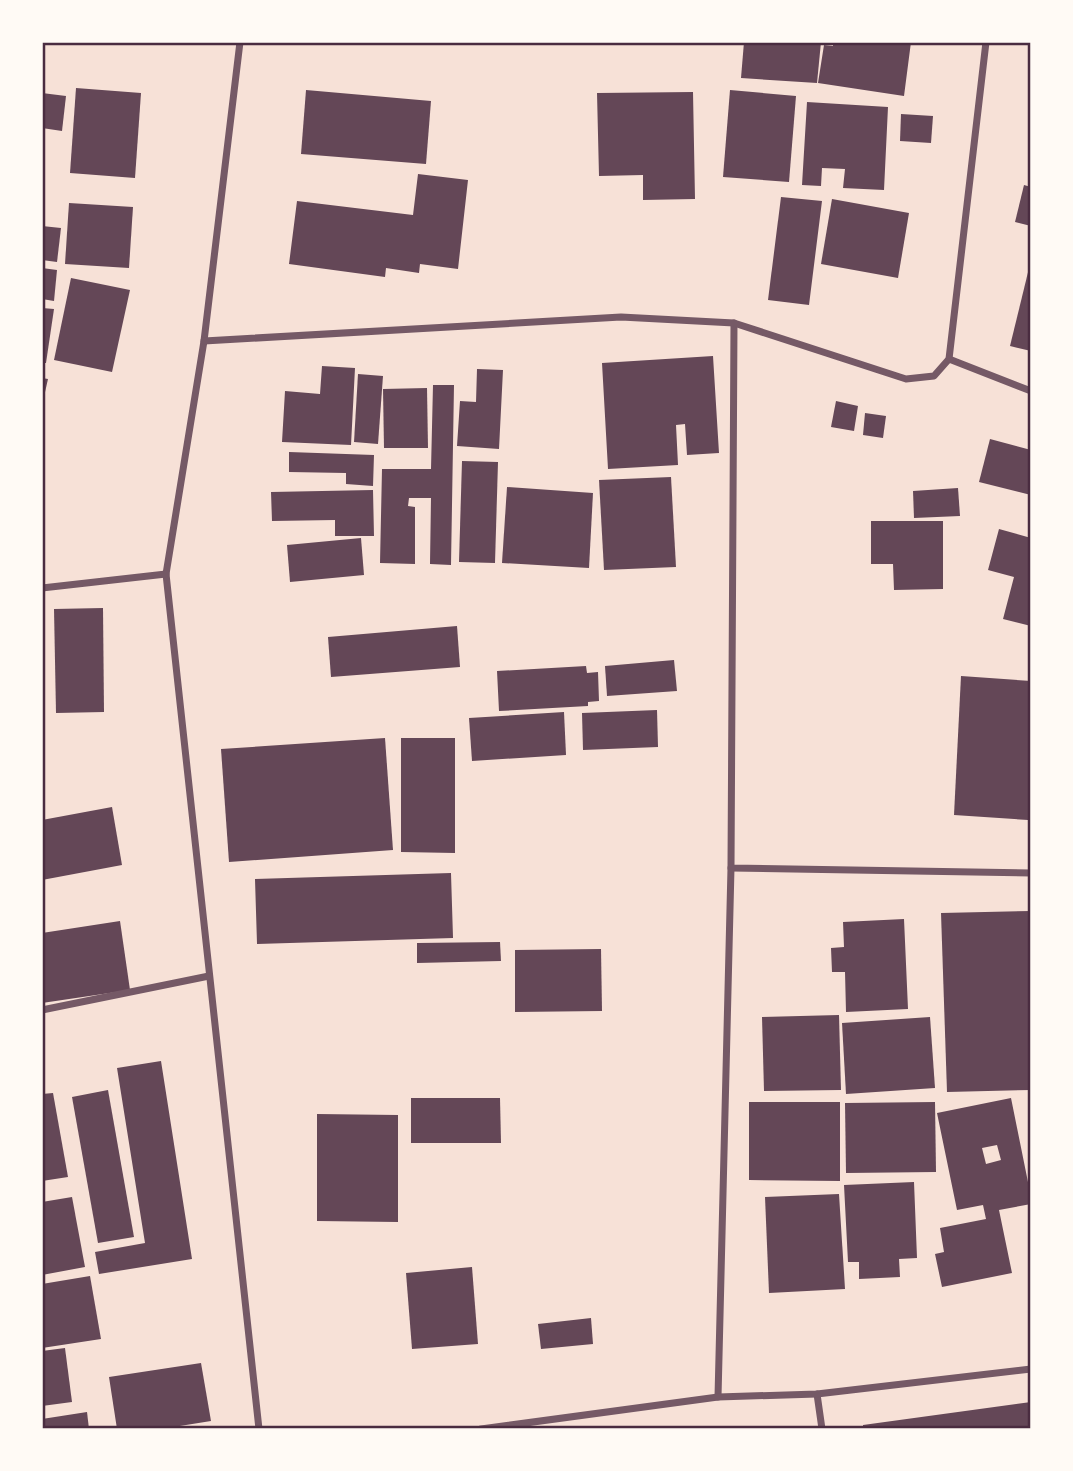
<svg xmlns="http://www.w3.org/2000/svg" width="1073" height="1471" font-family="Georgia,serif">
  <rect width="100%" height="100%" fill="#f7e1d7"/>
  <!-- building -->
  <g fill="#644757" fill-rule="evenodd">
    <polygon points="744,42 821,42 817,83 741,78"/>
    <polygon points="833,42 911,42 904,96 818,83 824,45 833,46"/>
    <polygon points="76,88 141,93 135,178 70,173"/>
    <polygon points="306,90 431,101 426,164 301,154"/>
    <polygon points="730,90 796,96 789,182 723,177"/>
    <polygon points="693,92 695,199 643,200 643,175 599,176 597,93"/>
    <polygon points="42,93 66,96 62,131 42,128"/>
    <polygon points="807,102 888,107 884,190 843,188 845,169 822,168 821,186 802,185"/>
    <polygon points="901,114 933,116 931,143 900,141"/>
    <polygon points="418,174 468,180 458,269 420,264 419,273 386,268 385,277 289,264 297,201 413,215"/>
    <polygon points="1024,185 1031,187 1031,226 1015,222"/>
    <polygon points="781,197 822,201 809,305 768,300"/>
    <polygon points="832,199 909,213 898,278 821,264"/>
    <polygon points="69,203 133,207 129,268 65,264"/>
    <polygon points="42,226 61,228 57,262 42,260"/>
    <polygon points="1030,264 1031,264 1031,351 1010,346"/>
    <polygon points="42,268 57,270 54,301 42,299"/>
    <polygon points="71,278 130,290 112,372 54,360"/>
    <polygon points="42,308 54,309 46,363 42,363"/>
    <polygon points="713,356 719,453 687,455 685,424 676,425 678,465 608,469 602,363"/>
    <polygon points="322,366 355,368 351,445 282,442 285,391 320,394"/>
    <polygon points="477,369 503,370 499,449 457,446 460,401 476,402"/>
    <polygon points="358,374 383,376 378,444 354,442"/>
    <polygon points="42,378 48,379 43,401 42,401"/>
    <polygon points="433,385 454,385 451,565 430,564 431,498 409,498 408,506 415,507 415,564 380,563 382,469 431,469"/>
    <polygon points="427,388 428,448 384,448 383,389"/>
    <polygon points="836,401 858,406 854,431 831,427"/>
    <polygon points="865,413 886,416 883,438 863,435"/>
    <polygon points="990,439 1031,450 1031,495 979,482"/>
    <polygon points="289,452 374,455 373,486 346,484 346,473 289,472"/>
    <polygon points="462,461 498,462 495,563 459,562"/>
    <polygon points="671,477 676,567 604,570 599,480"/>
    <polygon points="507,487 593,493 589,568 502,563"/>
    <polygon points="958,488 960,516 914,518 913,491"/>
    <polygon points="373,490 374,536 335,536 335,520 272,521 271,492"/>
    <polygon points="871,521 943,521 943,589 894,590 893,564 871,564"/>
    <polygon points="999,529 1031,538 1031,626 1003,619 1014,577 988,570"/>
    <polygon points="361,538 364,575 290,582 287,545"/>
    <polygon points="103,608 104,712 56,713 54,609"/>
    <polygon points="457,626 460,667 331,677 328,637"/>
    <polygon points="674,660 677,691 607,696 605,666"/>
    <polygon points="586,666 587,673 598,672 599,701 588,702 588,706 499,711 497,671"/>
    <polygon points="961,676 1031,681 1028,820 954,815"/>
    <polygon points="657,710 658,747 583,750 582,713"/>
    <polygon points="564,712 566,755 472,761 469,718"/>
    <polygon points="385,738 393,850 229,862 221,749"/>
    <polygon points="401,738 455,738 455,853 401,852"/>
    <polygon points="112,807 122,865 42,880 42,820"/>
    <polygon points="451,873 453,938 257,944 255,879"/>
    <polygon points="1031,911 1031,1090 947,1092 941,913"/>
    <polygon points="904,919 908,1009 846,1012 845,972 832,972 831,948 844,947 843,922"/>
    <polygon points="120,921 130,990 42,1003 42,933"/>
    <polygon points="500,942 501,961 417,963 417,943"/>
    <polygon points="601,949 602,1011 515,1012 515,950"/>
    <polygon points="839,1015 841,1090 764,1091 762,1017"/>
    <polygon points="930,1017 935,1088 846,1094 842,1023"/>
    <polygon points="161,1061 192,1259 99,1274 95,1252 145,1243 117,1068"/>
    <polygon points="108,1090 134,1237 98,1243 72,1097"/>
    <polygon points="53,1093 68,1177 42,1181 42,1094"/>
    <polygon points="411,1098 500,1098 501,1143 411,1143"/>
    <path d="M1011 1098 1031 1197V1204L999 1210 1012 1273 942 1287 935 1254 944 1252 940 1228 986 1219 983 1205 957 1210 937 1113ZM997 1145 1001 1160 986 1164 982 1148Z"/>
    <polygon points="749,1102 840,1102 840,1181 749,1180"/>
    <polygon points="935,1102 936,1172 846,1173 845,1103"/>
    <polygon points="317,1114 398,1115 398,1222 317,1221"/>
    <polygon points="914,1182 917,1258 899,1259 900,1277 859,1279 859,1262 848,1262 844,1185"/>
    <polygon points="839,1194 845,1289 769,1293 765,1197"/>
    <polygon points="72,1197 85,1267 42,1275 42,1202"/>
    <polygon points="472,1267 478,1344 412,1349 406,1273"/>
    <polygon points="90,1276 101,1339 42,1348 42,1284"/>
    <polygon points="591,1318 593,1344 541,1349 538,1324"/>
    <polygon points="65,1348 72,1402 42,1406 42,1351"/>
    <polygon points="201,1363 211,1421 161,1429 117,1429 109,1377"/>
    <polygon points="1031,1402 1031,1429 863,1429 863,1425"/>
    <polygon points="87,1412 89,1429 42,1429 42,1419"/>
  </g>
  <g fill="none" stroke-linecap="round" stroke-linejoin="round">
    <!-- minor -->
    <g stroke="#755966" stroke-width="7">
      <polyline points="240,42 204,341 166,574 259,1429"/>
      <polyline points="734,323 731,868 1031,873"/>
      <polyline points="204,341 621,317 734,323 906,379 934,376 949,359 986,42"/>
      <polyline points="949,359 1031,391"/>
      <polyline points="42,588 166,574"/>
      <polyline points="42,1010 209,976"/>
      <polyline points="817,1394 822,1429"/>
      <polyline points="718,1397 731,868"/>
      <polyline points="481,1429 718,1397 817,1394 1031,1369"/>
    </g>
  </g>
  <!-- border -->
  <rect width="1073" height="1471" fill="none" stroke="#fffaf5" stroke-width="88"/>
  <rect x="44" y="44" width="985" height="1383" fill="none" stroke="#4a2c40" stroke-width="2.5"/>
</svg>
